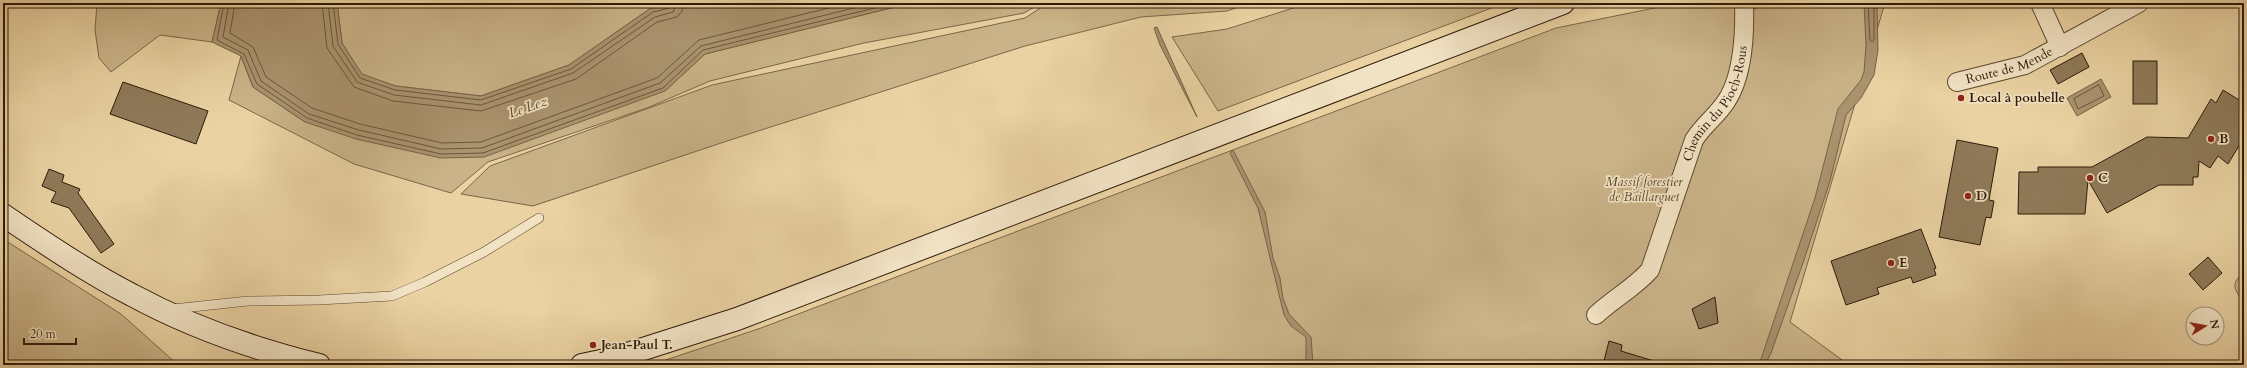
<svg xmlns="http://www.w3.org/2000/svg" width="2247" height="368" font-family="Cardo,serif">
  <rect width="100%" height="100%" fill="#ead2a2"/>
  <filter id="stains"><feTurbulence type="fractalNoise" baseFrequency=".005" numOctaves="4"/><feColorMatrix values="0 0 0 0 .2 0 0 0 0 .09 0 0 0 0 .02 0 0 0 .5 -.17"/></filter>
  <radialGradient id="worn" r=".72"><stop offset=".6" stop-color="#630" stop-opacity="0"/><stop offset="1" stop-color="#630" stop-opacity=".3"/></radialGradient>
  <!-- green -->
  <g fill="#cab388" stroke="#7c6648">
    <polygon points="97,3 221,3 212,42 160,35 111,72 99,58 95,30"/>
    <polygon points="337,3 677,3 651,8 569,65 481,96 396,86 363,77 342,43"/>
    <polygon points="911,3 1041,3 1024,13 864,43 710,81 647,108 488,162 451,193 354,164 229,100 241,56 253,87 305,122 665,91 705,54"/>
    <polygon points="1048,3 1250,3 1227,11 1141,17 1025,46 730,140 533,206 461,194 490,166 712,85 1025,18"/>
    <polygon points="1309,3 1505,3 1218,111 1172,37 1227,29"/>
    <polygon points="1679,3 1710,3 1755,9 1768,3 1885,3 1790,322 1849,365 651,365 761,328 1556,28"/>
    <polygon points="3,239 121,314 178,365 3,365"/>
    <path d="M2244 272V303C2234 289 2230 284 2244 272Z"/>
  </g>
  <!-- water -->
  <g fill="#aa936e" stroke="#786346">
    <polygon points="221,3 337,3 342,43 362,74 396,86 481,96 569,65 651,8 677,3 911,3 705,54 665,91 484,157 441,158 356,139 305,122 253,87 241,56 212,42"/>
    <polygon points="1864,3 1877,3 1878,50 1874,75 1861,98 1846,115 1830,181 1804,260 1771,353 1765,365 1759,365 1815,198 1838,109 1861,80 1864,72 1866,45"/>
    <polygon points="1157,27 1197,117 1160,45 1154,28"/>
    <polygon points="2101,79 2111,97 2077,116 2067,98"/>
    <polygon points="1233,150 1265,212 1273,258 1280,278 1283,298 1289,314 1311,337 1313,365 1308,365 1306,358 1306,337 1291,326 1284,315 1258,208 1230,153"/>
  </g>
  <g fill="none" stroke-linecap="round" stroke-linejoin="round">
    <!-- shore -->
    <g stroke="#6c563c" stroke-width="1">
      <polyline points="224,3 217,40 244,54 257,84 307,118 357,135 441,154 483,153 663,88 703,50 895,3"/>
      <polyline points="229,3 223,37 248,50 261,81 309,114 359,130 441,149 482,148 660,83 701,46 874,3"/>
      <polyline points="235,3 230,33 253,47 266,77 312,108 360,124 442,143 481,142 657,78 699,40 849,3"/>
      <polyline points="322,3 327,48 354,87 393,101 481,111 576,79 657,22 677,17 682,11 683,3"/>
      <polyline points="328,3 333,46 357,82 394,95 481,105 573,73 655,17 673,12 677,3"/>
      <polyline points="333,3 338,44 360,78 395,90 481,100 571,69 653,12 670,8 672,3"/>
      <polyline points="1868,3 1870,40 1872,42 1874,40 1874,3"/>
      <polygon points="2099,85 2104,96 2078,109 2074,99"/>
    </g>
  </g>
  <!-- building -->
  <g fill="#8f7a59" stroke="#2d1a09">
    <polygon points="2082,53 2089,67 2058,84 2050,70"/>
    <rect x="2133" y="61" width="24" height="43"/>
    <polygon points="123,82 208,111 196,144 110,114"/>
    <polygon points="2223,90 2244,103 2244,146 2240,144 2228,164 2218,156 2210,168 2199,161 2198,177 2193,177 2193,185 2159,185 2107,213 2088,180 2085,214 2018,214 2019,172 2038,172 2038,167 2092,167 2147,137 2188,138 2211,99 2216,103"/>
    <polygon points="1957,140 1998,148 1989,200 1994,201 1991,218 1986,217 1980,245 1939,237"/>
    <polygon points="49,169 64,175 62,182 80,189 78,193 114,244 101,253 69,208 51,202 56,192 42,186"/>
    <polygon points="1921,229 1936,268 1934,269 1936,275 1913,283 1911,277 1877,288 1879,294 1846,305 1831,261"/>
    <polygon points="2208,257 2222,273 2203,290 2189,274"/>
    <polygon points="1715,297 1718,323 1699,329 1692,309"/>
    <polygon points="1609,341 1622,345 1621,351 1654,361 1654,365 1616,365 1604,361"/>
  </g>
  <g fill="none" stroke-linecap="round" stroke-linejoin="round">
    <!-- lane casing -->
    <g stroke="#5c482f" stroke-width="10">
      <polyline id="lane" points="173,309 248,301 319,300 392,296 425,282 484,252 539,218"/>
    </g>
    <!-- street casing -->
    <g stroke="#5c482f" stroke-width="20">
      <g id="street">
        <polyline points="2040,3 2060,47"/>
        <path id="s1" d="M1957 82 2025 65 2139 3"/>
        <path id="s2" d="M1596 315C1613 299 1634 288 1650 270L1694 140C1703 125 1718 115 1727 100 1743 75 1745 32 1744 3"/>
      </g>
    </g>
    <!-- secondary casing -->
    <g stroke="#2d1a09" stroke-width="24">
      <g id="secondary">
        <path d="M3 215C45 243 87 272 132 295 191 327 254 349 319 365"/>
        <polyline points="582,365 615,358 737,319 1563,3"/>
      </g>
    </g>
    <!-- lane -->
    <use href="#lane" stroke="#f1e2c3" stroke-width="9"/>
    <!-- street -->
    <use href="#street" stroke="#f1e2c3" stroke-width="18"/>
    <!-- secondary -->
    <use href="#secondary" stroke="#f1e2c3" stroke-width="22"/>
  </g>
  <!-- markers -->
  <g fill="#8f2418" stroke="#f1e2c3" stroke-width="1.5">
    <circle cx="1961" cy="98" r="4"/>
    <circle cx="2211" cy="139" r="4"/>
    <circle cx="2090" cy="178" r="4"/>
    <circle cx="1968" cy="196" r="4"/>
    <circle cx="1891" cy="263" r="4"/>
    <circle cx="593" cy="345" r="4"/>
  </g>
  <g text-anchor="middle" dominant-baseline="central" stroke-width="3.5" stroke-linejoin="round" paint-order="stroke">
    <!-- street labels -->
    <g font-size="13" fill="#2d1a09" stroke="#f1e2c3">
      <text stroke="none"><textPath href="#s1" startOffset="55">Route de Mende</textPath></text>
      <text stroke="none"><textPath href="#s2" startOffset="251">Chemin du Pioch-Rous</textPath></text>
    </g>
    <!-- poi labels -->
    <g font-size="13" font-weight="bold" fill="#2d1a09" stroke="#f1e2c3" text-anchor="start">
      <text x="1969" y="98">Local à poubelle</text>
      <text x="2219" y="139">B</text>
      <text x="2098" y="178">C</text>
      <text x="1976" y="196">D</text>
      <text x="1899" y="263">E</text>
      <text x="601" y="345">Jean-Paul T.</text>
    </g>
    <!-- park labels -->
    <g font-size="13" font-style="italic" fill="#5c482f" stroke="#f1e2c3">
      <text x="1644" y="182">Massif forestier<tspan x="1644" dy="15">de Baillarguet</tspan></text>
    </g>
    <!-- water labels -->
    <g font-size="14" font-style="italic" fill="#5f4a31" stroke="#f1e2c3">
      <text transform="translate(528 107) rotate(-19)">Le Lez</text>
    </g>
  </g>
  <!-- margin -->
  <rect width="2247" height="368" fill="none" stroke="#ead2a2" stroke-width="16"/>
  <rect x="4" y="4" width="2239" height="360" fill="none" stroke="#2d1a09" stroke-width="2"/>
  <rect x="8" y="8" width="2231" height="352" fill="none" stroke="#2d1a09"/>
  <!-- north arrow -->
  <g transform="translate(2205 326) rotate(79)"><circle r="19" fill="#f1e2c3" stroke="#a39279"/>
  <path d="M0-3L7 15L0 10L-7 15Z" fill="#8f2418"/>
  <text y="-6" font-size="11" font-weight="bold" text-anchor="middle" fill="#2d1a09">N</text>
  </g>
  <!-- scale -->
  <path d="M24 338v6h52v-6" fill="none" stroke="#2d1a09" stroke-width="2"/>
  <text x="30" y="338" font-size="12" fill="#2d1a09" stroke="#f1e2c3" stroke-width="3" paint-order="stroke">20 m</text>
  <rect width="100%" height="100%" filter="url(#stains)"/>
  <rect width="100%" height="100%" fill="url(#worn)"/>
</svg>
